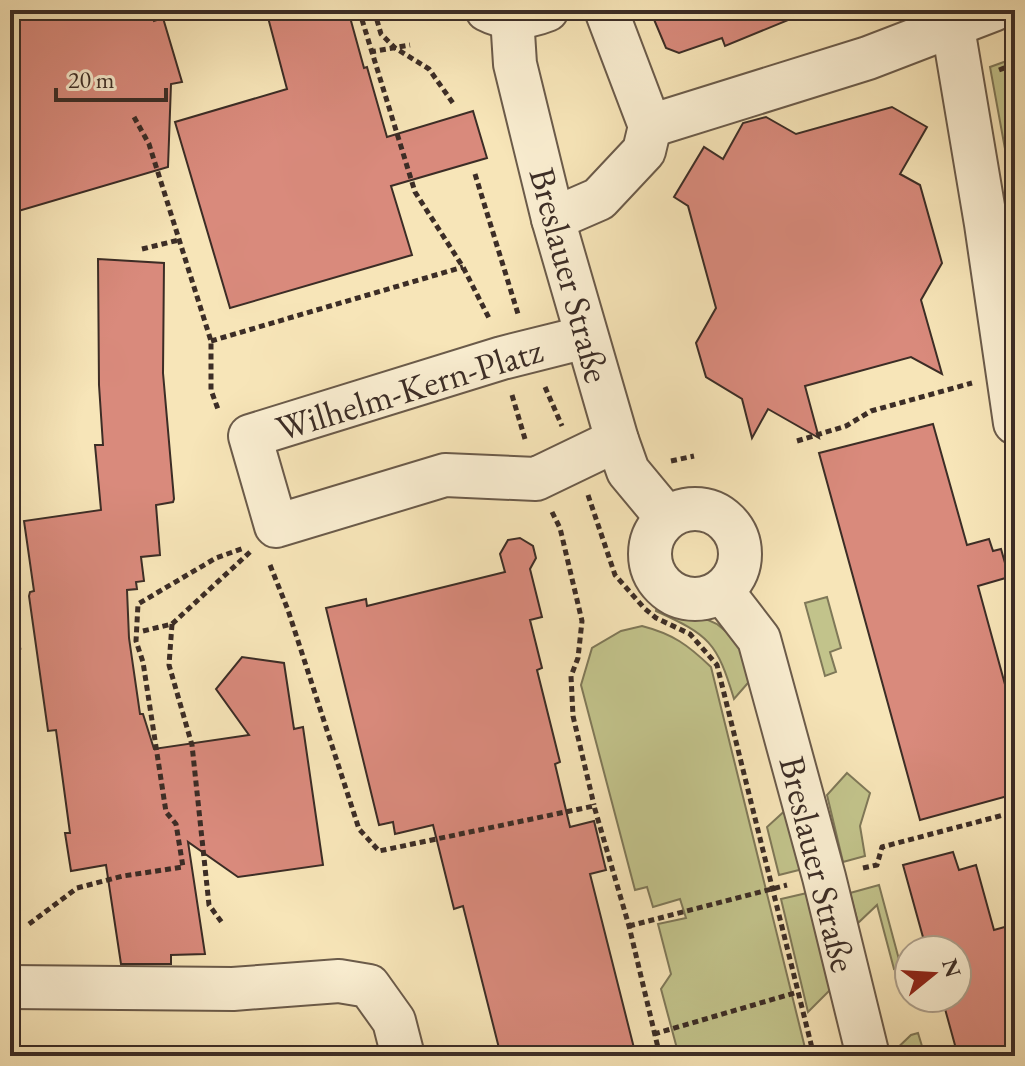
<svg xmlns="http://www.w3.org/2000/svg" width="1025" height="1066" font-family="'EB Garamond',serif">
  <rect width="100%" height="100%" fill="#f7e5b8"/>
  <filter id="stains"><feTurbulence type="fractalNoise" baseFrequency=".0025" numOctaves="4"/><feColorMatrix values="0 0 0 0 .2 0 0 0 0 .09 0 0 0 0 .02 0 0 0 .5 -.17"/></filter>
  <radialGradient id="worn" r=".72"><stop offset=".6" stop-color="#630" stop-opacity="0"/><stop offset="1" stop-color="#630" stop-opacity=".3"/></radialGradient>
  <!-- green -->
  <g fill="#c2c38b" stroke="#7f7858" stroke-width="2">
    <polygon points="1015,58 1015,198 1014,198 990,67"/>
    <polygon points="827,597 841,648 830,652 836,672 825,676 805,603"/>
    <path d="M657 605 681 616 706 619 717 624 736 640 754 676 734 699C717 642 709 635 656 611Z"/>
    <path d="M642 626C673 634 688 645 711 667L807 1056H679L661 989 671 974 658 924 686 918 680 899 653 907 647 887 635 890 581 685 592 648 621 631Z"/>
    <polygon points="847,773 870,793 860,826 865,856 843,862 827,795"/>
    <polygon points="789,807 803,869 779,875 767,827"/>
    <polygon points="879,885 901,967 894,969 877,905 858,923 850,893"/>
    <polygon points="807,893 831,989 808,1012 781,899"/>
    <polygon points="918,1033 925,1056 916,1056 914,1049 906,1056 889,1056 911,1035"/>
  </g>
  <!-- building -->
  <g fill="#d98a7c" stroke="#3c2d26" stroke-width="2">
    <polygon points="45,10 151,10 154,21 163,18 182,82 171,84 168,167 15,212 10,193 10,20"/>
    <polygon points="266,10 348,10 364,68 367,67 387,137 473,111 487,158 391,186 412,255 230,308 175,122 287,89"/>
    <polygon points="650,10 810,10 810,11 725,46 722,38 679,53 666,48"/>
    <polygon points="892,107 927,127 900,174 920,185 942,263 921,300 942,374 911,357 805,386 819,438 768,409 752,438 742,399 706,377 696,343 716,308 688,206 674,197 704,147 723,159 743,123 766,117 796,134"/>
    <polygon points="98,259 164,263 163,373 174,499 173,502 156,505 160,555 141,557 144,581 136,582 137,589 127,590 129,638 140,714 143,714 154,749 249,735 216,689 242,657 284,663 294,729 303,727 323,865 238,877 188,842 205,954 171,955 171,964 121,964 106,865 71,871 65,833 70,833 56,730 48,731 29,596 30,592 34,591 24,521 101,510 95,445 103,445 99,385"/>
    <polygon points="933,424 967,545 989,539 993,551 1001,549 1009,577 978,586 1015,721 1015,794 920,820 819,453"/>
    <polygon points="520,538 533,546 536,558 530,569 542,617 530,620 542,668 537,670 560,762 555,764 570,827 594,821 606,870 590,874 636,1056 501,1056 463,906 454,909 433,825 395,834 393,822 379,825 326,608 366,599 367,606 505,572 500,554 508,540"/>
    <polygon points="953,852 959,870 976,865 994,930 1015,924 1015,1056 958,1056 942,998 957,998 957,950 926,948 903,865"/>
  </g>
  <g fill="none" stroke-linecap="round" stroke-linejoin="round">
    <!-- minor casing -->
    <g stroke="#6b5b4a" stroke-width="46">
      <g id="minor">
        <path d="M487 10C506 20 527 18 547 10"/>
        <polyline points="950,10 986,224 1015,423"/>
        <polyline points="512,17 515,64 553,219 617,440 628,471 667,518"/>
        <polyline points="650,126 868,58 993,10"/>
        <polyline points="553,219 599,199 644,151 650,126 606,10"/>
        <polyline points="586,337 502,358 250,436 276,526 445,475 536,479 617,440"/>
        <circle cx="695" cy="554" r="45"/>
        <polyline points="722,591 759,639 824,877 868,1056"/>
        <polyline points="10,987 233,989 339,981 369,986 394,1021 403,1056"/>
      </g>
    </g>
    <!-- path -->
    <g stroke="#3c2d26" stroke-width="5" stroke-dasharray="6 4" stroke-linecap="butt">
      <polyline points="359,10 415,192 463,267 490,320"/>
      <polyline points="374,10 381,34 395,48 429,69 455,106"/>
      <polyline points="370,52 410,45"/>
      <polyline points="999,70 1015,64"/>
      <polyline points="134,117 149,144 211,341 211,390 219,412"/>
      <polyline points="475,174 518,314"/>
      <polyline points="142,249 179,240"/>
      <polyline points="211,341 463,267"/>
      <polyline points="545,387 562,426"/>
      <polyline points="512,395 525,439"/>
      <polyline points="797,441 846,426 871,411 972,383"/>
      <polyline points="671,461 694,456"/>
      <polyline points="588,495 615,575 644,608 656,618 690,634 717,665 814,1056"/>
      <polyline points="552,512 560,528 582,621 578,658 571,676 573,716 594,805"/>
      <polyline points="270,565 288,610 359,829 379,851 594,806 629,926 660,1056"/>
      <polyline points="172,624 169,665 192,745 209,905 223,924"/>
      <polyline points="143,631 172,624 250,552"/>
      <polyline points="10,649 21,647"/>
      <polyline points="863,868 877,865 882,847 1015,812"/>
      <polyline points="29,924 77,888 123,876 183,867 176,824 166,812 143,662 136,641 138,604 216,558 244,548"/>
      <polyline points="629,926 787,885"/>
      <polyline points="654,1034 798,992"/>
    </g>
    <!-- minor -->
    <use href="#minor" stroke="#faeed1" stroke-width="42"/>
  </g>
  <g text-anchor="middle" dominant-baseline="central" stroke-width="8" stroke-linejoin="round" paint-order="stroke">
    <!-- street labels -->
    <g font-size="36" fill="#3c2d26" stroke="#faeed1">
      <text transform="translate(570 275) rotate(75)">Breslauer Straße</text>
      <text transform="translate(409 389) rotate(-17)">Wilhelm-Kern-Platz</text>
      <text transform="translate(818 864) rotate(76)">Breslauer Straße</text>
    </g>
  </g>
  <!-- margin -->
  <rect width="1025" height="1066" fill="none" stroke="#f7e5b8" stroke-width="40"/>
  <rect x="12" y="12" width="1001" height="1042" fill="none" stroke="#3c2d26" stroke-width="4"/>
  <rect x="20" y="20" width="985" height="1026" fill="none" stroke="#3c2d26" stroke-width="2"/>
  <!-- north arrow -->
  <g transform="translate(933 974) rotate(72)"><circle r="38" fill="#faeed1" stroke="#aea18d" stroke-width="2"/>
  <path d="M0-6L14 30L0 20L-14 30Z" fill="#8f2418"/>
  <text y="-12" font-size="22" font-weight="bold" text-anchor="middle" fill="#3c2d26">N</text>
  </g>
  <!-- scale -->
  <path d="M56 88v12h110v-12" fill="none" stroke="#3c2d26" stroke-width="4"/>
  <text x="68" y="88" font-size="24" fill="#3c2d26" stroke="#faeed1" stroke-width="6" paint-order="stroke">20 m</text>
  <rect width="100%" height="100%" filter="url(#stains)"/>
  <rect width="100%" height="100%" fill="url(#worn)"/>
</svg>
